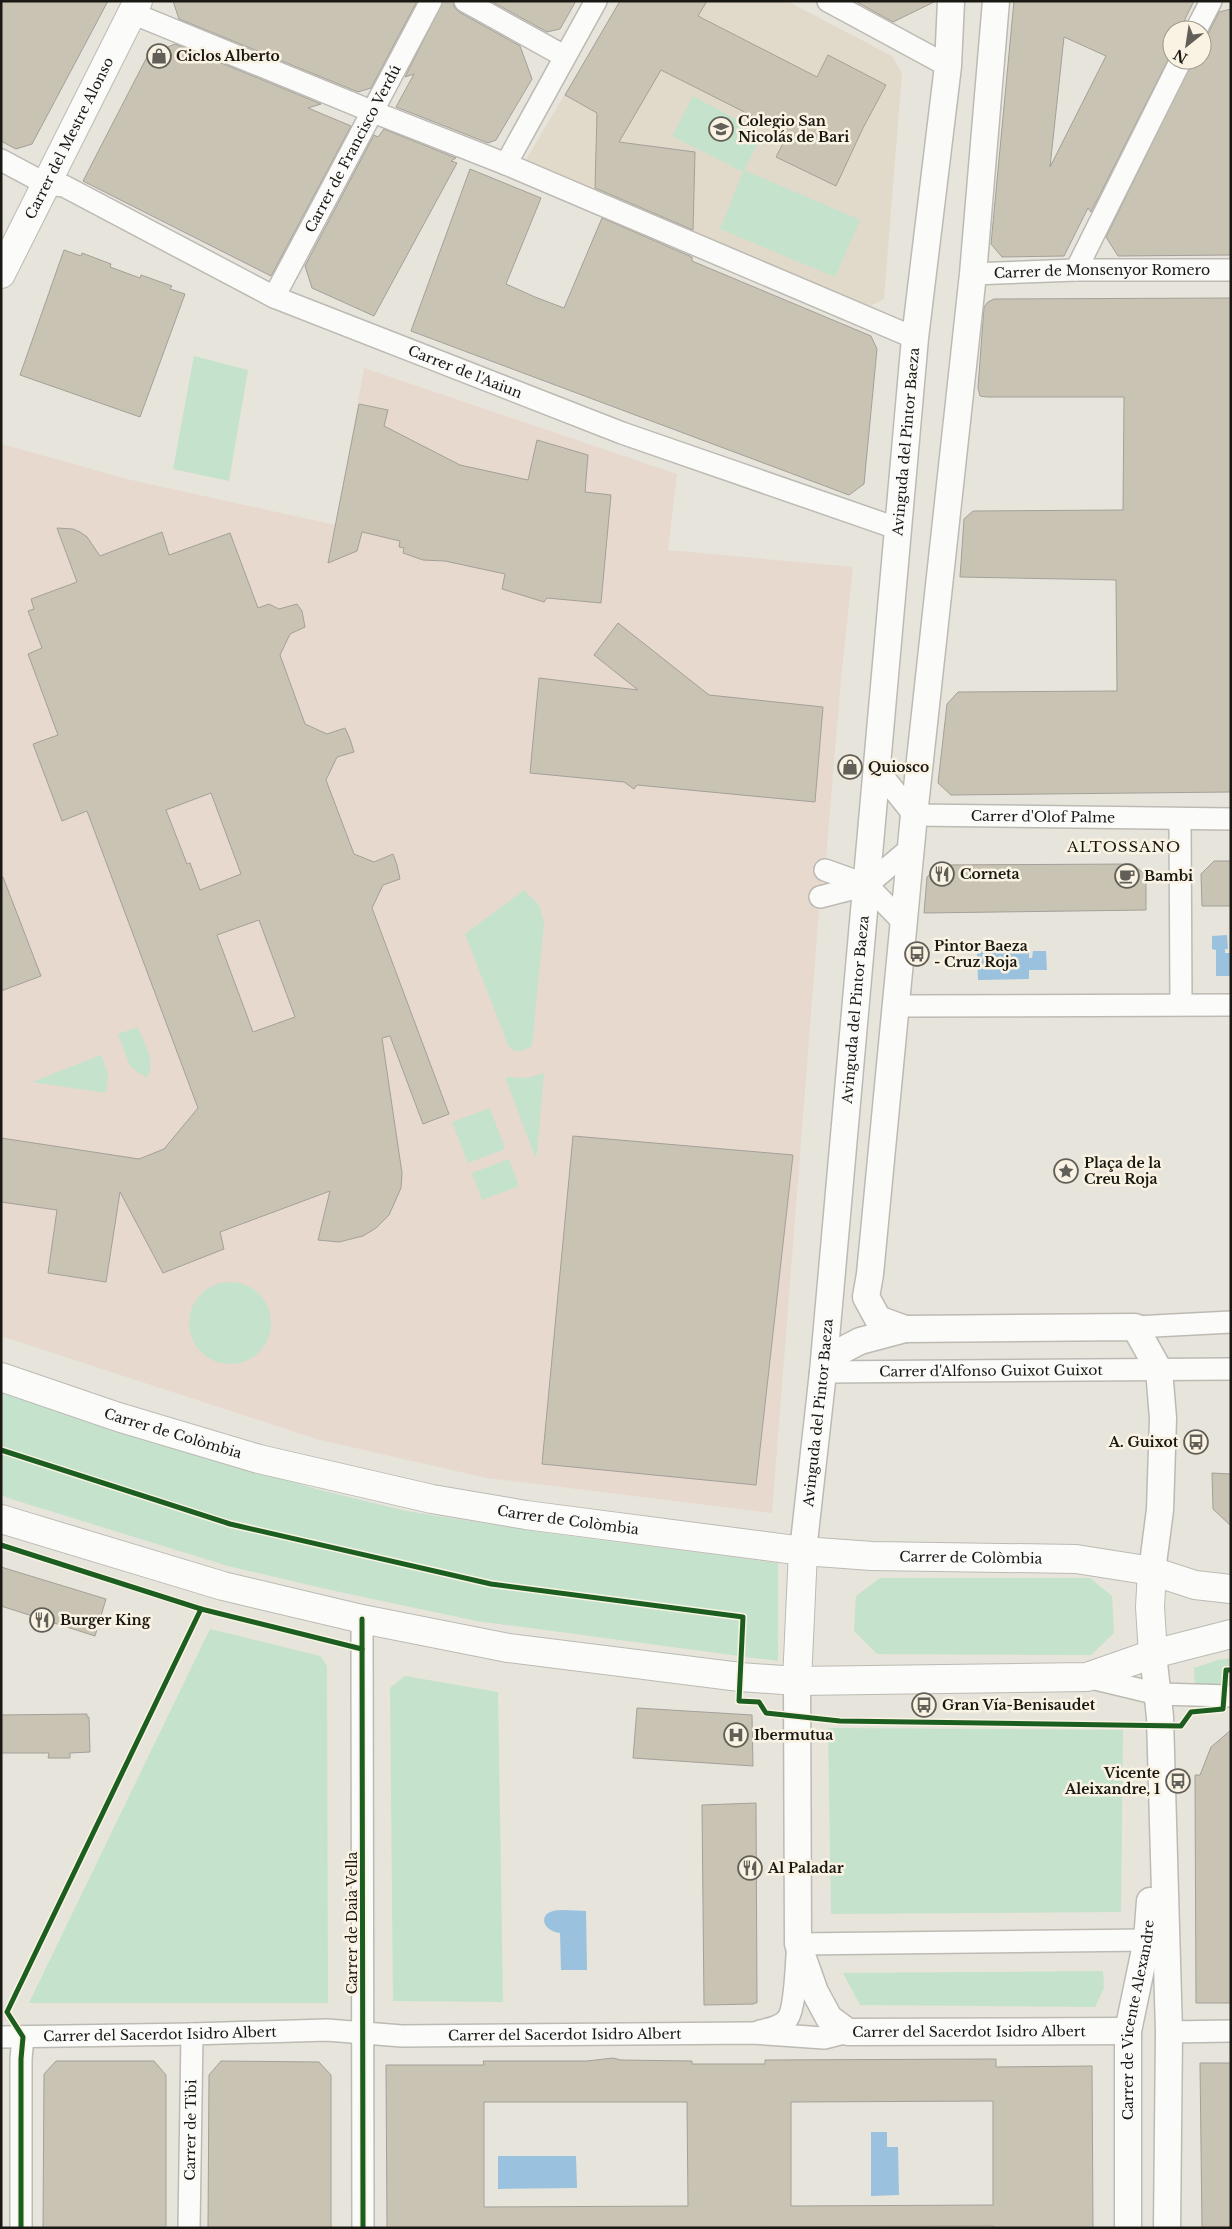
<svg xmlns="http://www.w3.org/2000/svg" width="1232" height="2229" font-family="'Libre Baskerville',serif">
  <rect width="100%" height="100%" fill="#e7e4db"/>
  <!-- built -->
  <polygon fill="#e1daca" points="620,1 787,1 892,56 902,73 884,299 868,307 524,163"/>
  <!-- medical -->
  <polygon fill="#e7d9ce" points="364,368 677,474 668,550 853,567 841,679 825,870 820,898 772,1513 487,1478 320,1440 1,1336 1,444 131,480 336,525"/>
  <!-- green -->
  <g fill="#c4e2cc">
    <polygon points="693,96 763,134 744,170 860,220 835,277 720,229 743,172 672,136"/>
    <polygon points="194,356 248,370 229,481 173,469"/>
    <polygon points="524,890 539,905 544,923 532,1046 522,1051 514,1051 508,1045 465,934"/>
    <path d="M138 1027C143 1041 158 1065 146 1078L130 1066 118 1034Z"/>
    <polygon points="101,1055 108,1074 106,1093 32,1082"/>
    <polygon points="544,1073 537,1154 535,1157 505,1077 527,1078"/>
    <polygon points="490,1108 505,1149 468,1163 452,1122"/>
    <polygon points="509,1159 519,1186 482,1200 472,1173"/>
    <circle cx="230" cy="1323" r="41"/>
    <polygon points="1,1390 43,1405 316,1489 406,1511 547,1533 778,1563 778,1661 477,1621 335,1591 228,1566 8,1498 1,1495"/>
    <polygon points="880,1578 1090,1578 1112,1596 1114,1633 1091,1655 877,1654 854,1631 856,1596"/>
    <polygon points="210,1629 320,1656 327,1666 328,2003 29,2003"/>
    <polygon points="1231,1658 1231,1683 1195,1685 1194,1668 1218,1660"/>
    <polygon points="405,1676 498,1692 503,2002 393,2001 390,1688"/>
    <polygon points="828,1728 1123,1730 1121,1912 831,1914"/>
    <polygon points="1103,1971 1104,1988 1095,2007 860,2005 843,1973"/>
  </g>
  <!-- water -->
  <g fill="#9ac2de">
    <polygon points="1227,935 1228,949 1225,949 1225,953 1231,953 1231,976 1216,976 1216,950 1212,949 1212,936"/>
    <polygon points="1029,950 1029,958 1032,958 1033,951 1046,951 1047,970 1029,970 1029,979 978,980 977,951"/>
    <path d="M586 1911 587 1970H561L560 1933C543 1931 538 1915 553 1911 563 1909 576 1911 586 1911Z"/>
    <polygon points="871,2132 887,2132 887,2147 898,2147 899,2195 871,2196"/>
    <polygon points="498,2156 576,2156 577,2188 498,2189"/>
  </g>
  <!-- building -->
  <g fill="#c9c3b3" stroke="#a3a09a" fill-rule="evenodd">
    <polygon points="1,1 108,1 32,144 16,149 1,141"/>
    <polygon points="173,1 417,1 371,88 358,92 179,19"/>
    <polygon points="443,1 453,1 454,7 459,12 520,46 532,79 496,140 488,143 396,107 414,74 405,77"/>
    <polygon points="491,1 576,1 560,29 547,32"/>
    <polygon points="620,1 707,1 698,16 817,77 828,55 886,85 863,128 836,186 776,157 788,134 661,70 619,142 695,152 693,230 595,188 597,113 565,95"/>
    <polygon points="855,1 936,1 893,22"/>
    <path d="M1014 1H1194L1184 21H1187L1184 30H1172V52L1091 212 1088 208 1064 256 1002 257 991 244ZM1064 37 1106 56 1050 167Z"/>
    <polygon points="1231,9 1231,255 1118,256 1106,237 1193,60 1202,60 1202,41 1207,36 1219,12"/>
    <polygon points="175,44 321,104 308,108 351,126 271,276 83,181 148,55"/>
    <polygon points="384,129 456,158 451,161 457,163 374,316 312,288 305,266 374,135 378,137"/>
    <polygon points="470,169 541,198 506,284 535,297 564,308 602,218 692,257 692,261 871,336 877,349 864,484 849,495 411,331"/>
    <polygon points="64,250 81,256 82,253 111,264 110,267 140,278 141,275 172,286 170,289 185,294 140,417 20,375"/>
    <polygon points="1231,298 1231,792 951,795 938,783 947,704 958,692 1117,691 1116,580 960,577 964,519 973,511 1123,510 1124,397 987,397 980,396 978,388 984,307 988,302 994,299"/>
    <polygon points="359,404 388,410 384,426 460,465 528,480 537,440 588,455 585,492 611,495 601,603 547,598 544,602 502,589 505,574 445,561 423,560 403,553 404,548 399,547 400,541 362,532 357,551 328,563"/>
    <path d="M57 528 73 529 80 532 87 537 100 556 162 532 169 555 230 533 258 608 269 604 279 609 297 604 302 611 305 627 290 634 280 655 305 724 327 734 345 728 350 739 354 752 337 757 326 780 354 854 374 862 393 854 397 865 400 879 383 885 372 908 449 1114 423 1124 390 1036 382 1038 402 1173 401 1188 389 1215 376 1228 363 1236 339 1242 318 1240 330 1191 220 1232 224 1249 163 1273 120 1192 106 1282 48 1273 57 1210 1 1202V1138L139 1159 164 1149 198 1108 87 811 62 821 33 744 58 735 28 654 42 648 28 611 34 609 31 599 77 582ZM211 793 241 874 200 890 190 863 187 864 166 810ZM259 920 295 1017 253 1032 217 935Z"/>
    <polygon points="618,623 709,695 823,707 815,802 637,785 634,789 624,782 530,773 539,678 638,690 594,655"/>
    <polygon points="1214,861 1231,861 1231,906 1202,906 1201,874"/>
    <polygon points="1132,864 1146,875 1146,910 924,913 927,877 940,865"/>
    <polygon points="3,877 41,976 1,991 1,878"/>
    <polygon points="573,1136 793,1155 756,1485 542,1464"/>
    <polygon points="1212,1473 1231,1474 1231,1526 1213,1509"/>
    <polygon points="1,1567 106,1599 95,1636 1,1606"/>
    <polygon points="637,1708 752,1715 753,1766 633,1758"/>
    <polygon points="87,1714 87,1717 89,1717 90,1752 70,1753 70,1758 48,1758 49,1753 1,1753 1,1715"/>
    <polygon points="1231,1730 1231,2003 1196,2003 1195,1775 1200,1775 1211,1747"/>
    <polygon points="756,1803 757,2003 754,2003 754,2004 704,2005 702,1805"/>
    <path d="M613 2058 621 2060 692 2061V2064H765V2060L996 2059V2067L1092 2066 1093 2228H993V2226L387 2228 386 2065H484L483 2061H587ZM993 2101V2205L791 2206V2102ZM484 2102H687L688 2206 484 2207Z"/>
    <polygon points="56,2061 154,2061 166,2075 166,2228 43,2228 44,2074"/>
    <polygon points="221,2061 319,2062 331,2075 331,2228 208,2228 209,2075"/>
    <polygon points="1200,2063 1231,2063 1231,2228 1202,2228"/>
  </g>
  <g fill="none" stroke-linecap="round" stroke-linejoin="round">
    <!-- minor casing -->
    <g stroke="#bcbab3" stroke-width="24">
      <g id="minor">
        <polyline points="465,1 564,56"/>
        <polyline points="828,1 948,66"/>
        <polyline points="132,13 371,111 506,164 915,338"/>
        <polyline points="1196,30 1211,1"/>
        <path id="s1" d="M1 160 46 184 64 186 274 297 622 433 899 529"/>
        <polyline points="506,164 596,1"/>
        <polyline points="1076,270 1181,60"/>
        <path id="s2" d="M973 274 1076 270H1231"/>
        <path id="s3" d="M274 297 431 1"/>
        <path id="s4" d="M877 769 914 815 1231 819"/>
        <polyline points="1180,819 1181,1004"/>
        <polyline points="825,870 867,885 905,924"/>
        <polyline points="820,897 867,885 912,847"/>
        <polyline points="897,1006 1231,1005"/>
        <polyline points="1135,1327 1231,1322"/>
        <path id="s5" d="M823 1372 1231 1369"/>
        <polyline points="362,1619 363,2228"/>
        <polyline points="1087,1677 1158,1694 1231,1696"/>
        <path d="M760 2031C769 2029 782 2027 788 2018 796 2006 796 1960 798 1944L1147 1940"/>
        <polyline points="1169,2032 1231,2031"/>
        <path id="s6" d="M1 2037 192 2034 327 2030 402 2036 752 2033 824 2038 848 2032"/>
        <polyline points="21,2228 21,2059 23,2037"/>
        <path id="s7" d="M189 2228 192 2034"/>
      </g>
    </g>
    <!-- tertiary casing -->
    <g stroke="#bcbab3" stroke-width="29">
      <g id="tertiary">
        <polyline points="996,1 973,274 914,815 870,1274 866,1297 878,1319 905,1329 1135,1327 1159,1370 1163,1418 1160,1510 1152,1571"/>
        <polyline points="823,1372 835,1354 860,1341 905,1329"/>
        <path id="s8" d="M803 1551 823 1372 915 338 948 66 951 1"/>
        <polyline points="1153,1654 1160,1717 1169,2032 1167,2228"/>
        <path id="s9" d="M797 1681 798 1944 815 1992 829 2018 848 2032 1128 2031"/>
        <path id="s10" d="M1128 2228V2031L1147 1940 1150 1901"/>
      </g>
    </g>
    <!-- secondary casing -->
    <g stroke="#bcbab3" stroke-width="30">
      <g id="secondary">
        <path id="s11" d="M1 274 138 1"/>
      </g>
    </g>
    <!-- primary casing -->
    <g stroke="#bcbab3" stroke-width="30">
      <g id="primary">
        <path id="s12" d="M1 1377 118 1417 259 1459 432 1499 526 1515 803 1551 872 1556 1076 1559 1152 1571 1195 1585 1231 1589"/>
        <polyline points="1,1519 223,1586 362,1619 508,1648 740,1677 797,1681 1087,1677 1153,1654 1231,1634"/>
        <polyline points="1152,1571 1150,1607 1153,1654"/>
        <polyline points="797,1681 803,1551"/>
      </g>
    </g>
    <!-- minor -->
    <use href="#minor" stroke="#fbfbfa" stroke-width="21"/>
    <!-- tertiary -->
    <use href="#tertiary" stroke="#fbfbfa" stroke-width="26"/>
    <!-- secondary -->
    <use href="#secondary" stroke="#fbfbfa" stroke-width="28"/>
    <!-- primary -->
    <use href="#primary" stroke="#fbfbfa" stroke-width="28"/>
    <!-- cycleway casing -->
    <g stroke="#faf3e3" stroke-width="8">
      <g id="cycleway">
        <polyline points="1,1450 230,1524 491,1584 743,1617 739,1701 759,1702 766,1713 840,1721 1181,1726 1191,1712 1223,1709 1226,1670 1231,1670"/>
        <polyline points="1,1545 201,1609 7,2012 23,2037 21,2059 21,2228"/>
        <polyline points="201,1609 362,1649"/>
        <polyline points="362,1619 363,2228"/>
      </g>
    </g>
    <!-- cycleway -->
    <use href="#cycleway" stroke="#1b5e20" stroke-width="5"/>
  </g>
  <!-- icons -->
  <defs>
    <g id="shop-ring" transform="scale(1.25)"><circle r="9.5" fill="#faf3e3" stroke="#625f58" stroke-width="1.5"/><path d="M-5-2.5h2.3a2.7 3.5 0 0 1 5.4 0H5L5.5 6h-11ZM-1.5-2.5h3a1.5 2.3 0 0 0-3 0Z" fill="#625f58"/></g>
    <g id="school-ring" transform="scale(1.25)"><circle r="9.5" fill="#faf3e3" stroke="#625f58" stroke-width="1.5"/><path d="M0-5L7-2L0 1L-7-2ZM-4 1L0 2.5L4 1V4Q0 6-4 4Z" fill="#625f58"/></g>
    <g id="restaurant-ring" transform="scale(1.25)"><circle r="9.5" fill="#faf3e3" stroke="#625f58" stroke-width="1.5"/><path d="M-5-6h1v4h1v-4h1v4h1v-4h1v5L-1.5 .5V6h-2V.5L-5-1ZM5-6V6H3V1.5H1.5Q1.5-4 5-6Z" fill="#625f58"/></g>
    <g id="cafe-ring" transform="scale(1.25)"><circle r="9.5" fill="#faf3e3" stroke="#625f58" stroke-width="1.5"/><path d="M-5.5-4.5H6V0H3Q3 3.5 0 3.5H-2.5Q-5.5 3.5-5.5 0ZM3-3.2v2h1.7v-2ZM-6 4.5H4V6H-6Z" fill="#625f58"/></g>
    <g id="bus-ring" transform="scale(1.25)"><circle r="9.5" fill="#faf3e3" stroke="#625f58" stroke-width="1.5"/><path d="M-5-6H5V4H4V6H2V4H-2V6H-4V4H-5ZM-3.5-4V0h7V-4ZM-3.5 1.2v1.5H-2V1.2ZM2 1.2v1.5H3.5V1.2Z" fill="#625f58"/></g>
    <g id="sight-ring" transform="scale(1.25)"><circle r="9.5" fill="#faf3e3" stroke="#625f58" stroke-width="1.5"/><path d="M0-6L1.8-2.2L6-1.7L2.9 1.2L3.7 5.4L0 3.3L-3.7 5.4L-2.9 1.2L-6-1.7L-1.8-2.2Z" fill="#625f58"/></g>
    <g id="hospital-ring" transform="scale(1.25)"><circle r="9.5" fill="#faf3e3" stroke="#625f58" stroke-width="1.5"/><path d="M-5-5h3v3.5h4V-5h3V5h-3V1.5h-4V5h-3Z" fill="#625f58"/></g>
  </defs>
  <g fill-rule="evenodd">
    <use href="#shop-ring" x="159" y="56"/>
    <use href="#school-ring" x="721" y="129"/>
    <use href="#shop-ring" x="850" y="767"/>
    <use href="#restaurant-ring" x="942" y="874"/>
    <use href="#cafe-ring" x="1127" y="876"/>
    <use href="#bus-ring" x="917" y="954"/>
    <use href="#sight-ring" x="1066" y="1171"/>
    <use href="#bus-ring" x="1196" y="1442"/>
    <use href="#restaurant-ring" x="42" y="1620"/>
    <use href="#bus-ring" x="924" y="1705"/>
    <use href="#hospital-ring" x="736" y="1735"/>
    <use href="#bus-ring" x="1178" y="1781"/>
    <use href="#restaurant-ring" x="750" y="1868"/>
  </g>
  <g text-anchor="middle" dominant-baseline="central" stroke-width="5" stroke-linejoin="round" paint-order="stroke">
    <!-- poi labels -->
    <g font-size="14" font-weight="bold" fill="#1a1812" stroke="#faf3e3" text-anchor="start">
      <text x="176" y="56">Ciclos Alberto</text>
      <text x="738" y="121">Colegio San<tspan x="738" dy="16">Nicolás de Bari</tspan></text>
      <text x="868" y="767">Quiosco</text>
      <text x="960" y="874">Corneta</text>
      <text x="1144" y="876">Bambi</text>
      <text x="934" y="946">Pintor Baeza<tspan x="934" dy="16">- Cruz Roja</tspan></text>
      <text x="1084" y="1163">Plaça de la<tspan x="1084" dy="16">Creu Roja</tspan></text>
      <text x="1178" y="1442" text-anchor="end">A. Guixot</text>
      <text x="60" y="1620">Burger King</text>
      <text x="942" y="1705">Gran Vía-Benisaudet</text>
      <text x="754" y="1735">Ibermutua</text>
      <text x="1160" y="1773" text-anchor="end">Vicente<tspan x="1160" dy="16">Aleixandre, 1</tspan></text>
      <text x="768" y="1868">Al Paladar</text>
    </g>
    <!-- street labels -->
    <g font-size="14" fill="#1a1812" stroke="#faf3e3">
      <text stroke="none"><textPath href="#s11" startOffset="152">Carrer del Mestre Alonso</textPath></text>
      <text stroke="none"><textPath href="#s3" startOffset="168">Carrer de Francisco Verdú</textPath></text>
      <text stroke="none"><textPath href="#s2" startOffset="129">Carrer de Monsenyor Romero</textPath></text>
      <text stroke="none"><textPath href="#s1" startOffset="512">Carrer de l'Aaiun</textPath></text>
      <text stroke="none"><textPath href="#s8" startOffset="1114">Avinguda del Pintor Baeza</textPath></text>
      <text stroke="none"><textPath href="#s4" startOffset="188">Carrer d'Olof Palme</textPath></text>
      <text stroke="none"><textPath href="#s8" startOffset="544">Avinguda del Pintor Baeza</textPath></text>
      <text stroke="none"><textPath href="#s5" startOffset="168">Carrer d'Alfonso Guixot Guixot</textPath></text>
      <text stroke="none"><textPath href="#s8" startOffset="139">Avinguda del Pintor Baeza</textPath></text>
      <text stroke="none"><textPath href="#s12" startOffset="181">Carrer de Colòmbia</textPath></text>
      <text stroke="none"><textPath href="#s12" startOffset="586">Carrer de Colòmbia</textPath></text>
      <text stroke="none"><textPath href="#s12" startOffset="991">Carrer de Colòmbia</textPath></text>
      <text transform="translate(352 1923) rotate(-90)">Carrer de Daia Vella</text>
      <text stroke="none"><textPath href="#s10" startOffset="209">Carrer de Vicente Alexandre</textPath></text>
      <text stroke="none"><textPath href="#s9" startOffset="488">Carrer del Sacerdot Isidro Albert</textPath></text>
      <text stroke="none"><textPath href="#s6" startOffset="159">Carrer del Sacerdot Isidro Albert</textPath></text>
      <text stroke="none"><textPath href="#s6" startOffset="564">Carrer del Sacerdot Isidro Albert</textPath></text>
      <text stroke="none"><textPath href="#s7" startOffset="98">Carrer de Tibi</textPath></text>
    </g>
    <!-- neighbourhood labels -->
    <g font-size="15" letter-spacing="1" fill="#1a1812" stroke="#faf3e3">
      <text x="1124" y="846">ALTOSSANO</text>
    </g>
  </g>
  <!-- border -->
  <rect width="1232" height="2229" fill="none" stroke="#1a1812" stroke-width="5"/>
  <!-- north arrow -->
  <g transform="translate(1187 45) rotate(210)"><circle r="24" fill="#faf3e3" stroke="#a09b8f"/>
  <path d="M0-4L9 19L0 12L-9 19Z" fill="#625f58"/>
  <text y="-8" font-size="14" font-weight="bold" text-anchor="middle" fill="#1a1812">N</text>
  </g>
</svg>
